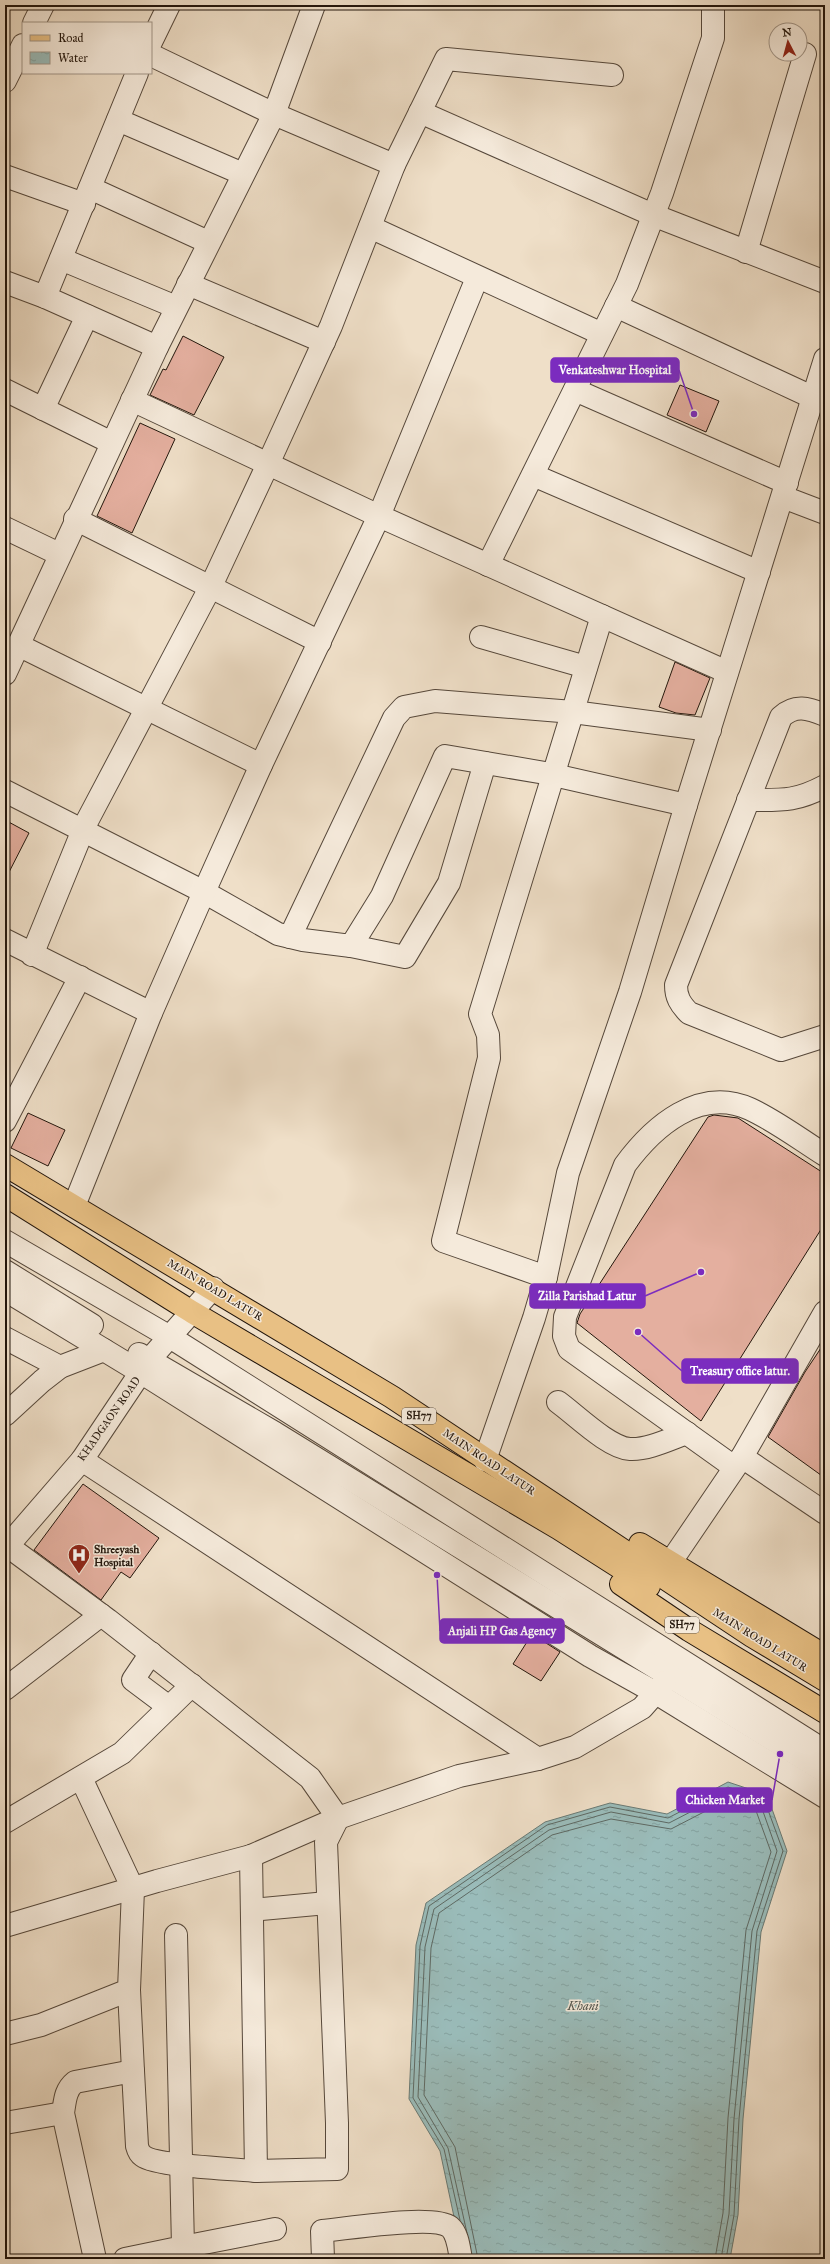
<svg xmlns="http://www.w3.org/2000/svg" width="830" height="2264" font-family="'IM FELL Great Primer',serif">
  <defs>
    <pattern id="water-ripples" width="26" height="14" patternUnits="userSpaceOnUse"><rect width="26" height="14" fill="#9abcba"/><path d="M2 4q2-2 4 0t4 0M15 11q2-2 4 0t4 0" fill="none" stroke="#84a19f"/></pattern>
  </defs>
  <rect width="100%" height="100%" fill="#efdfc8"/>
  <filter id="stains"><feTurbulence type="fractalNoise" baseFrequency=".005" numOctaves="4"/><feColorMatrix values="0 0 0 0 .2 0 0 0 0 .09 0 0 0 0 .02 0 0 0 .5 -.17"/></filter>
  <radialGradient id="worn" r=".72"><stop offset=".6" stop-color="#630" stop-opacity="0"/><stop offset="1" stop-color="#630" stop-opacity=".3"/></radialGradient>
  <!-- water -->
  <polygon fill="url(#water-ripples)" stroke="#6a7a74" points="728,1782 767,1795 787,1851 761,1932 743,2119 738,2215 730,2259 463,2259 440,2151 409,2099 416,1945 426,1903 545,1822 610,1803 667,1814"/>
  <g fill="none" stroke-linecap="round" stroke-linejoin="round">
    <!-- shore -->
    <g stroke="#5e6963" stroke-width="1">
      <polyline points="460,2220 444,2149 413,2098 420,1946 429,1906 547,1825 610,1807 668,1818 728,1787 764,1799 783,1851 757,1931 739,2119 734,2215 726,2259"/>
      <polyline points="467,2233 448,2148 418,2097 425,1947 434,1909 549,1830 611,1812 669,1823 729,1792 760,1803 777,1851 752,1931 734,2119 729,2214 721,2259"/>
      <polyline points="478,2259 455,2147 424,2095 431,1948 439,1913 552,1835 611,1819 671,1829 729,1799 755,1808 771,1852 746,1930 728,2118 723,2213 715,2259"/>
    </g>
  </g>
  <!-- building -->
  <g fill="#e4af9f" stroke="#23160c">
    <polygon points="183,336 224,357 194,415 150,395 163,369 166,370"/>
    <polygon points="680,385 719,401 706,432 667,415"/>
    <polygon points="140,423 175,439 132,533 97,516"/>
    <polygon points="675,662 710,678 695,715 676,713 659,707"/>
    <polygon points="5,820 29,833 5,880"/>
    <polygon points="28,1113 65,1130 48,1166 11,1148"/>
    <polygon points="714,1115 738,1118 825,1174 825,1223 701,1421 577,1323 580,1314 708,1117"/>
    <polygon points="825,1342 825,1478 768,1437 805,1372"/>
    <polygon points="83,1484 159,1538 130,1578 121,1572 101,1600 34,1550"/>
    <polygon points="532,1634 560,1652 541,1681 513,1664"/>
  </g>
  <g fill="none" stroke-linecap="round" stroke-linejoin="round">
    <!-- minor casing -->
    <g stroke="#56483b" stroke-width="24">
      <g id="minor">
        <polyline points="34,23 43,5"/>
        <polyline points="151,42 169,5"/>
        <polyline points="151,55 274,114 394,165"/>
        <polyline points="5,81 23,45"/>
        <polyline points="420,112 653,215 825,282"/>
        <polyline points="118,120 243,174"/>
        <polyline points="5,176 84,204"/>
        <polyline points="90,188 208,242"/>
        <polyline points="370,227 602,334"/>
        <polyline points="746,252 805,54"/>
        <polyline points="61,259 176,307"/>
        <polyline points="5,282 45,297 157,347"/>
        <polyline points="188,284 324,342"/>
        <polyline points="45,297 137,73"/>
        <polyline points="616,306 814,398"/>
        <polyline points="5,390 112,443"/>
        <polyline points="575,390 787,483"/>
        <polyline points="132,400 379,516 727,672"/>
        <polyline points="43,409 87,316"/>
        <polyline points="533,475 759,572"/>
        <polyline points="783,497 825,513"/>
        <polyline points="75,519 320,642"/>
        <polyline points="5,528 59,554"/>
        <polyline points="488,565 627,284 662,193 713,38 713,5"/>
        <polyline points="481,637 586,667"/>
        <polyline points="18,645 261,765"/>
        <polyline points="5,674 157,347 274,114 314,5"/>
        <path d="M825 715C808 708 795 704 781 717L676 985C676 997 680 1004 689 1013L781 1050 825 1036"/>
        <polyline points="5,791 204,892 278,934 303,940 351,946 382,896 445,756 545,773 686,805"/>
        <path d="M748 800C781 800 795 802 825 786"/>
        <polyline points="290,937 394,718 404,707 435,701 573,712 710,730"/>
        <polyline points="5,940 151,1013"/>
        <polyline points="351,946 405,957 449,883 485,763"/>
        <polyline points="32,955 85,825 211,586 268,464 331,326 394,165 446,59 612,75"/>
        <polyline points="5,1121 80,977"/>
        <polyline points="74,1206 151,1013 204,892 261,765 379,516 477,278"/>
        <polyline points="5,1241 170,1337 825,1751"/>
        <polyline points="5,1271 92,1325"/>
        <polyline points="546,1277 443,1241 489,1058 488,1035 480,1014 602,616"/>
        <polyline points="5,1290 142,1373 590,1656 656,1693 825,1797"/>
        <polyline points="5,1338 60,1367"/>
        <polyline points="139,1354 275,1433 825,1772"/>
        <path d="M558 1402C576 1415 609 1448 630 1449 648 1450 670 1439 687 1433"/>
        <polyline points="5,1415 42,1381 60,1367 104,1350"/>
        <polyline points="742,1457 825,1513"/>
        <polyline points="82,1460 538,1759"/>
        <polyline points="485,1460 534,1318 546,1277 568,1173 630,992 686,805 825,359"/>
        <path d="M734 1467 569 1349 564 1336 565 1317 625 1165C653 1127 699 1086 750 1109 776 1121 801 1140 825 1155"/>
        <polyline points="9,1547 108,1620 310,1778 338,1818 326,1842 337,2123 337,2169 256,2171 251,1856"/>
        <polyline points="5,1549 82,1460 149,1360 213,1288"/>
        <polyline points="670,1563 742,1457 825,1312"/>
        <polyline points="151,1653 133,1680 169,1707"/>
        <polyline points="5,1689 101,1615"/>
        <polyline points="5,1822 122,1753 192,1685"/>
        <polyline points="252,1910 327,1903"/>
        <polyline points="5,1926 157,1881 251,1856 338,1818 459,1776 538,1759 575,1747 642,1708 665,1682"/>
        <polyline points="129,1990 133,2071"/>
        <polyline points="5,2034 41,2025 129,1990 133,1889 81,1778"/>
        <polyline points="5,2123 63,2113"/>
        <polyline points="183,2247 275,2229"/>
        <path d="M95 2259 63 2113C65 2101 65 2090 75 2082L133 2071 137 2146C138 2150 140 2154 143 2156 156 2166 235 2169 256 2171"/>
        <polyline points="125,2259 183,2247 176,1935"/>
        <path d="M323 2259 322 2231C346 2229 433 2214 450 2227 458 2234 459 2249 461 2259"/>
      </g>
    </g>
    <!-- major casing -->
    <g stroke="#23160c" stroke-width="24">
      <g id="major">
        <polyline points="5,1165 392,1397 752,1636 825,1680"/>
        <polyline points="5,1195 192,1312 558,1528 649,1586"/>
        <polyline points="640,1544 825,1656"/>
        <polyline points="621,1584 689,1630 825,1712"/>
      </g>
    </g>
    <!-- minor -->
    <use href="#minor" stroke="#f5eadb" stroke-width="22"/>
    <!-- major -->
    <use href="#major" stroke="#e8c084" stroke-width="22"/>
  </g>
  <!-- icons -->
  <defs>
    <g id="hospital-pin" transform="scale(1.15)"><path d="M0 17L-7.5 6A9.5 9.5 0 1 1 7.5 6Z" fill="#8f2418" stroke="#f5eadb"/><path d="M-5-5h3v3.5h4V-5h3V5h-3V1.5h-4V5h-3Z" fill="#fff"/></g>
  </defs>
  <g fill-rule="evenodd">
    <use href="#hospital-pin" x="79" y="1555"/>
  </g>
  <g text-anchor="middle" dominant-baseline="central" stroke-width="3" stroke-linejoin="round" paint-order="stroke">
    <!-- shield labels -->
    <g fill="#f5eadb" stroke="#62564a" stroke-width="1">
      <rect x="402" y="1408" width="34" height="16" rx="3"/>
      <rect x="665" y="1617" width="34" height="16" rx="3"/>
    </g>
    <g font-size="10" font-weight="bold" fill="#23160c">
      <text x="419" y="1416">SH77</text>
      <text x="682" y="1625">SH77</text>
    </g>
    <!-- street labels -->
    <g font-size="11" fill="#23160c" stroke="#f5eadb">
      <text transform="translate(215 1290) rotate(31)">MAIN ROAD LATUR</text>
      <text transform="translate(109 1419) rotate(-55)">KHADGAON ROAD</text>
      <text transform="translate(489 1462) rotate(34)">MAIN ROAD LATUR</text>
      <text transform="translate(760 1640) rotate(32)">MAIN ROAD LATUR</text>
    </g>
    <!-- poi labels -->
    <g font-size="11" font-weight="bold" fill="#23160c" stroke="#f5eadb" text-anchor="start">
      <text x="94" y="1549">Shreeyash<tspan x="94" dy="13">Hospital</tspan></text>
    </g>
    <!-- water labels -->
    <g font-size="12" font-style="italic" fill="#4d5049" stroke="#f5eadb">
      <text x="583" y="2006">Khani</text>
    </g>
  </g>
  <!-- callouts -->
  <path fill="none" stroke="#7b2cbf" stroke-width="1.5" d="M694 414L679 370M701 1272L645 1296M638 1332L682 1371M437 1575L440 1631M780 1754L772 1800"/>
  <g fill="#7b2cbf" stroke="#f5eadb" stroke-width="1.5">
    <circle cx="694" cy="414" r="4"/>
    <circle cx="701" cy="1272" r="4"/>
    <circle cx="638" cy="1332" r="4"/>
    <circle cx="437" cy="1575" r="4"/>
    <circle cx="780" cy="1754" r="4"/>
  </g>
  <g fill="#7b2cbf" stroke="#7b2cbf" stroke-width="1.5">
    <rect x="551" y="358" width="128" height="24" rx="4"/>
    <rect x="530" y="1284" width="115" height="24" rx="4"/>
    <rect x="682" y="1359" width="116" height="24" rx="4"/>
    <rect x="440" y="1619" width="124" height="24" rx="4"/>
    <rect x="677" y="1788" width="95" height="24" rx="4"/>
  </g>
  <g font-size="12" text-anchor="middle" font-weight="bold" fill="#fff">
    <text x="615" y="374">Venkateshwar Hospital</text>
    <text x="587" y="1300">Zilla Parishad Latur</text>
    <text x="740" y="1375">Treasury office latur.</text>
    <text x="502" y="1635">Anjali HP Gas Agency</text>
    <text x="725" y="1804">Chicken Market</text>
  </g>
  <!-- margin -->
  <rect width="830" height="2264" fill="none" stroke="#efdfc8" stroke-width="20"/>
  <rect x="6" y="6" width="818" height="2252" fill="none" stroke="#23160c" stroke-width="2"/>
  <rect x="10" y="10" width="810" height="2244" fill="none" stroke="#23160c"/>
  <!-- legend -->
  <rect x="22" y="22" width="130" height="52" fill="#f5eadb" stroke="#a19588"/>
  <rect x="30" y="35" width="20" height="6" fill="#e8c084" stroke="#a19588"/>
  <text x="58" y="42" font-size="12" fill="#23160c">Road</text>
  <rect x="30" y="52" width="20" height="12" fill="url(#water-ripples)" stroke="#a19588"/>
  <text x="58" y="62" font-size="12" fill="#23160c">Water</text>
  <!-- north arrow -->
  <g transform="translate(788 42) rotate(354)"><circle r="19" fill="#f5eadb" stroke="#a19588"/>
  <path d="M0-3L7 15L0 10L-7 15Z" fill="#8f2418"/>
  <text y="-6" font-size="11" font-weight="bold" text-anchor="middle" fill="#23160c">N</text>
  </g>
  <rect width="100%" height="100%" filter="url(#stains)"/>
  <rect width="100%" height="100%" fill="url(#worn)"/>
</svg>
